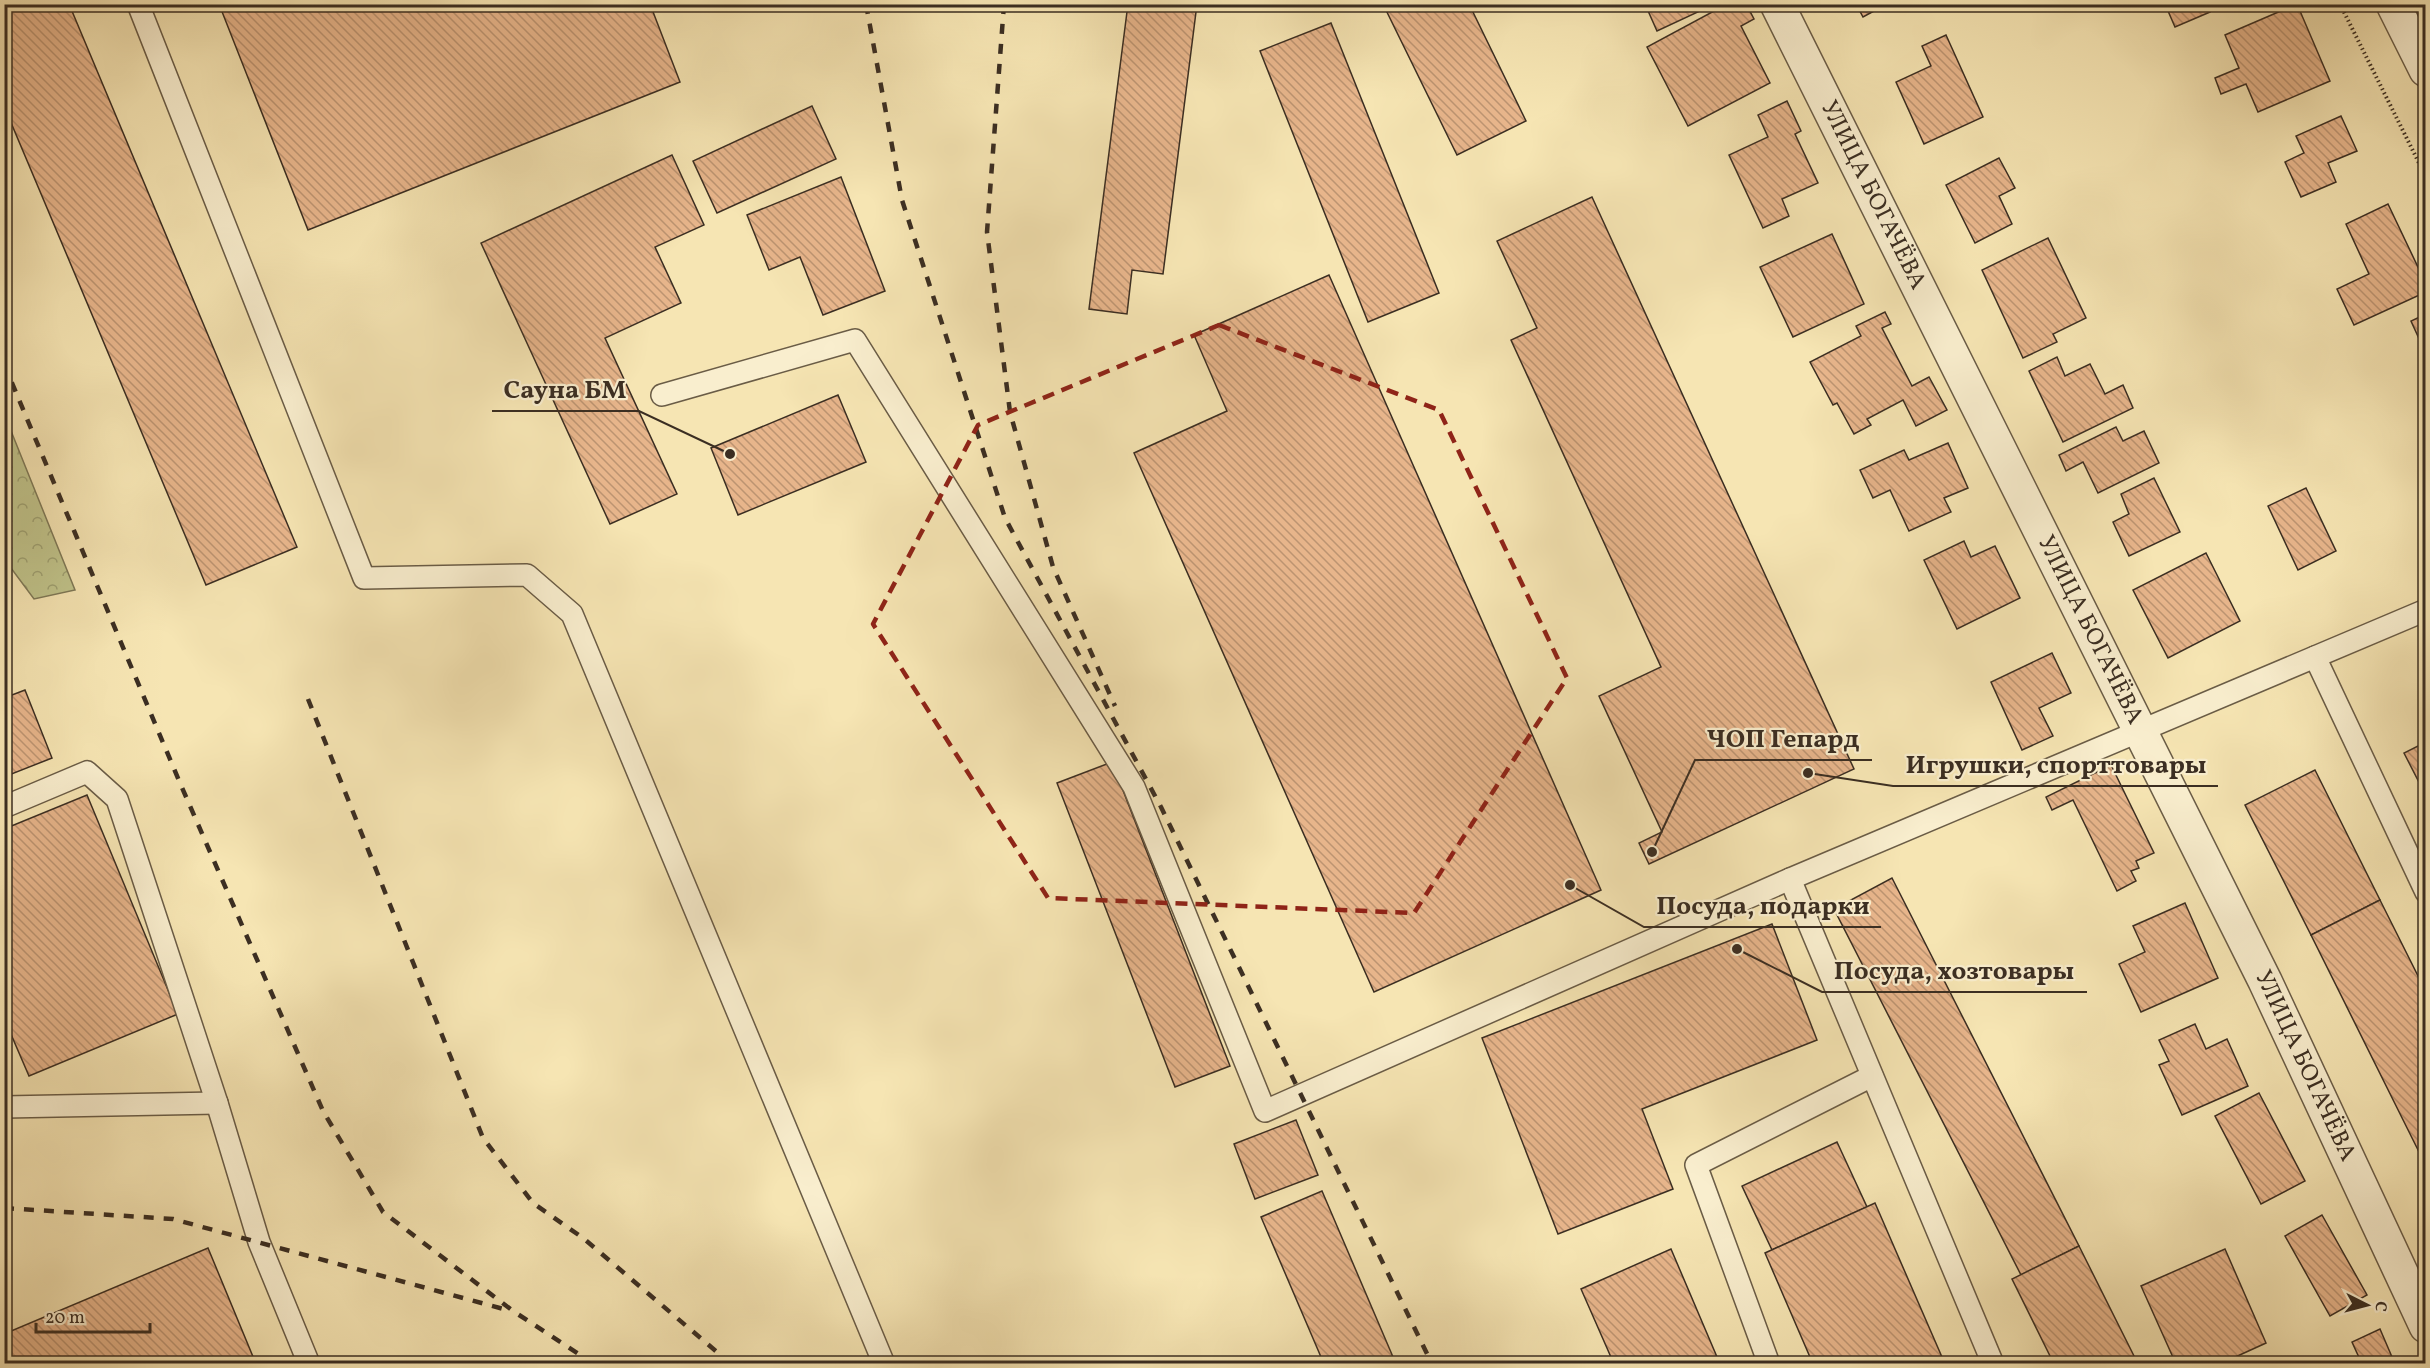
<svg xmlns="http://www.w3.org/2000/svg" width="2430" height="1368" font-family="Vollkorn,serif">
  <defs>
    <pattern id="forest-crowns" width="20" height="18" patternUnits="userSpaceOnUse" patternTransform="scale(1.5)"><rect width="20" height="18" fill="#c0c38a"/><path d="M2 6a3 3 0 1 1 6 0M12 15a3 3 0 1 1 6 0" fill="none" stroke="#9d9f70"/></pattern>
    <pattern id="building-back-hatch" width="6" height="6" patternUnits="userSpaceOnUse" patternTransform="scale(1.5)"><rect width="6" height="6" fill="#e7b58b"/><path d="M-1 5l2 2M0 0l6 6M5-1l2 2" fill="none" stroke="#bc9471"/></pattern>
  </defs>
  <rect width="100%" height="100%" fill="#f6e5b3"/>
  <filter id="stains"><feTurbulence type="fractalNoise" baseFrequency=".00333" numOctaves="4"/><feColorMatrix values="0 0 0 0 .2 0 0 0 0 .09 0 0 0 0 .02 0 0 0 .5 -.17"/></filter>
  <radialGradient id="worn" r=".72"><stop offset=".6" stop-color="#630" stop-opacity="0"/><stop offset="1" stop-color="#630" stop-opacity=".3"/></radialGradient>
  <!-- forest -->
  <polygon fill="url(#forest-crowns)" stroke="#7e7856" stroke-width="1.5" points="4,416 5,416 75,590 34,599 5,560"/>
  <!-- building -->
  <g fill="url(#building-back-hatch)" stroke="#3b2e22" stroke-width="1.5">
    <polygon points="4,4 69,4 297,547 206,585 4,106"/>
    <polygon points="219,4 650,4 680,82 308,230"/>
    <polygon points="1128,4 1197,4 1163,274 1132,270 1127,314 1089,309"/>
    <polygon points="1383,4 1469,4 1526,121 1457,155"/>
    <polygon points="1645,4 1696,4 1700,11 1657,31"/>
    <polygon points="1727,4 1746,4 1754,19 1741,26 1770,83 1688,126 1647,47"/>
    <polygon points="1856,4 1887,4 1863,17"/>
    <polygon points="2165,4 2207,4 2210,12 2175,27"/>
    <polygon points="2297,4 2330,81 2258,112 2246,84 2221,94 2215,78 2239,68 2225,35"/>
    <polygon points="1331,23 1439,293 1368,322 1260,51"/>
    <polygon points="1946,35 1983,117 1924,144 1896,82 1931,66 1922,46"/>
    <polygon points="1787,101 1801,131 1795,134 1818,183 1782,199 1789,216 1763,228 1729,155 1768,137 1758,115"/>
    <polygon points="812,106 836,159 717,213 693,161"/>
    <polygon points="2341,116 2357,151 2328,163 2336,182 2301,197 2285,162 2304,153 2296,136"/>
    <polygon points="672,155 704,225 655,247 681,303 605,338 677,494 610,524 481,243"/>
    <polygon points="1999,158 2015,188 1999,196 2012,224 1975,243 1946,185"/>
    <polygon points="841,177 885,291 823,315 800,257 769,270 747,215"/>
    <polygon points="1592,197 1854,769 1649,864 1639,843 1662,832 1599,696 1661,667 1511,340 1537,328 1497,241"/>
    <polygon points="2388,204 2426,284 2426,292 2354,325 2337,289 2369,274 2346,224"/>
    <polygon points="1832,234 1864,304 1793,337 1760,267"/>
    <polygon points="2048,238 2086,318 2053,334 2057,342 2023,358 1982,270"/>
    <polygon points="1329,275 1601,890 1374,992 1134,453 1227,411 1194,335"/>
    <polygon points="1885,312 1891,324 1882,328 1912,386 1929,377 1947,410 1916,426 1903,400 1867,419 1871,425 1854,434 1837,403 1833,405 1810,362 1861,336 1856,326"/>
    <polygon points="2426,314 2426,354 2411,321"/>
    <polygon points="2057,357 2065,376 2090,364 2105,394 2123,385 2133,408 2063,442 2029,371"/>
    <polygon points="838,395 866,462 738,515 711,448"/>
    <polygon points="2116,427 2123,441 2144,431 2159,463 2098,493 2083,462 2066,471 2059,455"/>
    <polygon points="1948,443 1968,488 1944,498 1951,512 1909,531 1890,490 1873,498 1860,470 1904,450 1909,460"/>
    <polygon points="2154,478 2180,532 2129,556 2113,522 2129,514 2121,494"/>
    <polygon points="2306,488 2336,551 2298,570 2268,506"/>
    <polygon points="1964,541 1971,557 1995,546 2020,598 1957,629 1924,560"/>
    <polygon points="2206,553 2240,621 2168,658 2133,590"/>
    <polygon points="2052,653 2071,693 2039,708 2053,736 2022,750 1991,682"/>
    <polygon points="25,690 52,758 4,777 4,698"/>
    <polygon points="2426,742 2426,796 2404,753"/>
    <polygon points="1112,762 1230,1066 1175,1087 1057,783"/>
    <polygon points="2111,765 2154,853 2136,861 2139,868 2131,871 2136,881 2117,891 2073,800 2052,810 2046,797"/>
    <polygon points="2315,770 2380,900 2311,935 2245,805"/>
    <polygon points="87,795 178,1014 29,1076 4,1018 4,829"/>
    <polygon points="1892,878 2079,1246 2021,1275 1834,909"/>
    <polygon points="2380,900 2426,992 2426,1166 2311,935"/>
    <polygon points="2185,903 2218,978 2141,1012 2119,964 2145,952 2133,926"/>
    <polygon points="1772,924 1817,1040 1642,1109 1673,1189 1558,1234 1482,1038"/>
    <polygon points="2195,1024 2206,1049 2227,1039 2248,1086 2182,1115 2159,1065 2169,1061 2159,1040"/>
    <polygon points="2259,1093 2305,1181 2261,1204 2215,1116"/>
    <polygon points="1296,1120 1318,1175 1255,1199 1234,1144"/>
    <polygon points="1837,1142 1867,1207 1772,1250 1742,1186"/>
    <polygon points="1322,1191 1396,1364 1324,1364 1261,1217"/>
    <polygon points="1875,1203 1945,1364 1813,1364 1765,1253"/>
    <polygon points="2322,1215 2367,1295 2330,1316 2285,1236"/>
    <polygon points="2079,1246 2138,1364 2054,1364 2012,1279"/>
    <polygon points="208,1248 256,1364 4,1364 4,1334"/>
    <polygon points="1671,1249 1720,1364 1614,1364 1581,1289"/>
    <polygon points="2225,1249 2266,1343 2220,1364 2176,1364 2141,1286"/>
    <polygon points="2380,1329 2395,1364 2362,1364 2352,1342"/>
  </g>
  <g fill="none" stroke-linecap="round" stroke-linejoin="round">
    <!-- service casing -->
    <g stroke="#6a5c46" stroke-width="24">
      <g id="service">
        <polyline points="138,4 364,578 527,575 572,614 884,1364"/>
        <polyline points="662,395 855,340 1134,787 1265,1111 1790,879 2426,610"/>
        <polyline points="2315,657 2426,892"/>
        <polyline points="4,807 87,772 117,799 217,1103 259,1242 309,1364"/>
        <polyline points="1790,879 1993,1364"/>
        <polyline points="4,1107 217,1103"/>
        <polyline points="1769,1364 1696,1165 1872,1076"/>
      </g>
    </g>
    <!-- minor casing -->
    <g stroke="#6a5c46" stroke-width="36">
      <g id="minor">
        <path id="s1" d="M1777 4 2265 981 2426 1326"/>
      </g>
    </g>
    <!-- tertiary casing -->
    <g stroke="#6a5c46" stroke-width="36">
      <polyline id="tertiary" points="2393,4 2426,70"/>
    </g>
    <!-- path -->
    <polyline stroke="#3b2e22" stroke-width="4" stroke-dasharray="1.5 3" stroke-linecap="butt" points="2340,4 2426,177"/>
    <!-- service -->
    <use href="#service" stroke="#f9eece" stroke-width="21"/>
    <!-- minor -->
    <use href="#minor" stroke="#f9eece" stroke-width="33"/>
    <!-- tertiary -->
    <use href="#tertiary" stroke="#f9eece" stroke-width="33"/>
    <!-- rail -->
    <g stroke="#3b2e22" stroke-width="4.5" stroke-dasharray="10 10" stroke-linecap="butt">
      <polyline points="866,4 902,200 1005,518 1161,807 1432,1364"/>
      <polyline points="1004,4 987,232 1010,412 1053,567 1115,706"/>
      <polyline points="4,364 180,783 323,1111 383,1212 513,1311 594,1364"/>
      <polyline points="308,699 483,1138 533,1203 583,1238 731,1364"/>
      <polyline points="4,1208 173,1219 507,1310"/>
    </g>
  </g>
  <!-- marked area -->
  <path fill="none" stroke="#8f2418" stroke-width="4.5" stroke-dasharray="12 8" stroke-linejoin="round" d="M1219 325 1439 410 1567 678 1414 913 1048 898 873 624 978 425Z"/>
  <g text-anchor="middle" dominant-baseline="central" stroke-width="4.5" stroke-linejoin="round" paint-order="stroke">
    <!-- street labels -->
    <g font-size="24" fill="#3b2e22" stroke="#f9eece">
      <text stroke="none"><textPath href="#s1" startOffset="214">УЛИЦА БОГАЧЁВА</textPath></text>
      <text stroke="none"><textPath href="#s1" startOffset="700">УЛИЦА БОГАЧЁВА</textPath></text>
      <text stroke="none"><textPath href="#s1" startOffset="1186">УЛИЦА БОГАЧЁВА</textPath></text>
    </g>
  </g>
  <!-- callouts -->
  <path fill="none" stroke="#3b2e22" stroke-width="2" d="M730 454L639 411H492M1652 852L1695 760H1872M1808 773L1893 786H2218M1570 885L1644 927H1881M1737 949L1822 992H2087"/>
  <g fill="#3b2e22" stroke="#f9eece" stroke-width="2">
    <circle cx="730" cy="454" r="6"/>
    <circle cx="1652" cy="852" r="6"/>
    <circle cx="1808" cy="773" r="6"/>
    <circle cx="1570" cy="885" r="6"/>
    <circle cx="1737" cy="949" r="6"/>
  </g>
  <g font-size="26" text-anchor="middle" font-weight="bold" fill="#3b2e22" stroke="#f9eece" stroke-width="4.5" stroke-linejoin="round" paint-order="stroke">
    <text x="565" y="398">Сауна БМ</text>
    <text x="1783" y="747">ЧОП Гепард</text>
    <text x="2056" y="773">Игрушки, спорттовары</text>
    <text x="1763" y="914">Посуда, подарки</text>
    <text x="1954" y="979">Посуда, хозтовары</text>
  </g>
  <!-- margin -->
  <rect width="2430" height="1368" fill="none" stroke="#f6e5b3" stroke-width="24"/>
  <rect x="6" y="6" width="2418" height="1356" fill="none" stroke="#3b2e22" stroke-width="3"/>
  <rect x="12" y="12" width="2406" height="1344" fill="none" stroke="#3b2e22" stroke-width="1.5"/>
  <!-- north arrow -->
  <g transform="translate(2367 1305) rotate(96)" stroke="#f9eece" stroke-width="4.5" paint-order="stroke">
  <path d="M0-4.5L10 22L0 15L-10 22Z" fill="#3b2e22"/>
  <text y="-9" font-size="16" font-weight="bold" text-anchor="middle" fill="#3b2e22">С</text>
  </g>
  <!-- scale -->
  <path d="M36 1323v9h114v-9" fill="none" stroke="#3b2e22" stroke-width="3"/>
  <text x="45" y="1323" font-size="18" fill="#3b2e22" stroke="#f9eece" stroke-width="4.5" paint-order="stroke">20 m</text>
  <rect width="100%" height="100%" filter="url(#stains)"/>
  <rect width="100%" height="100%" fill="url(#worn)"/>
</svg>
